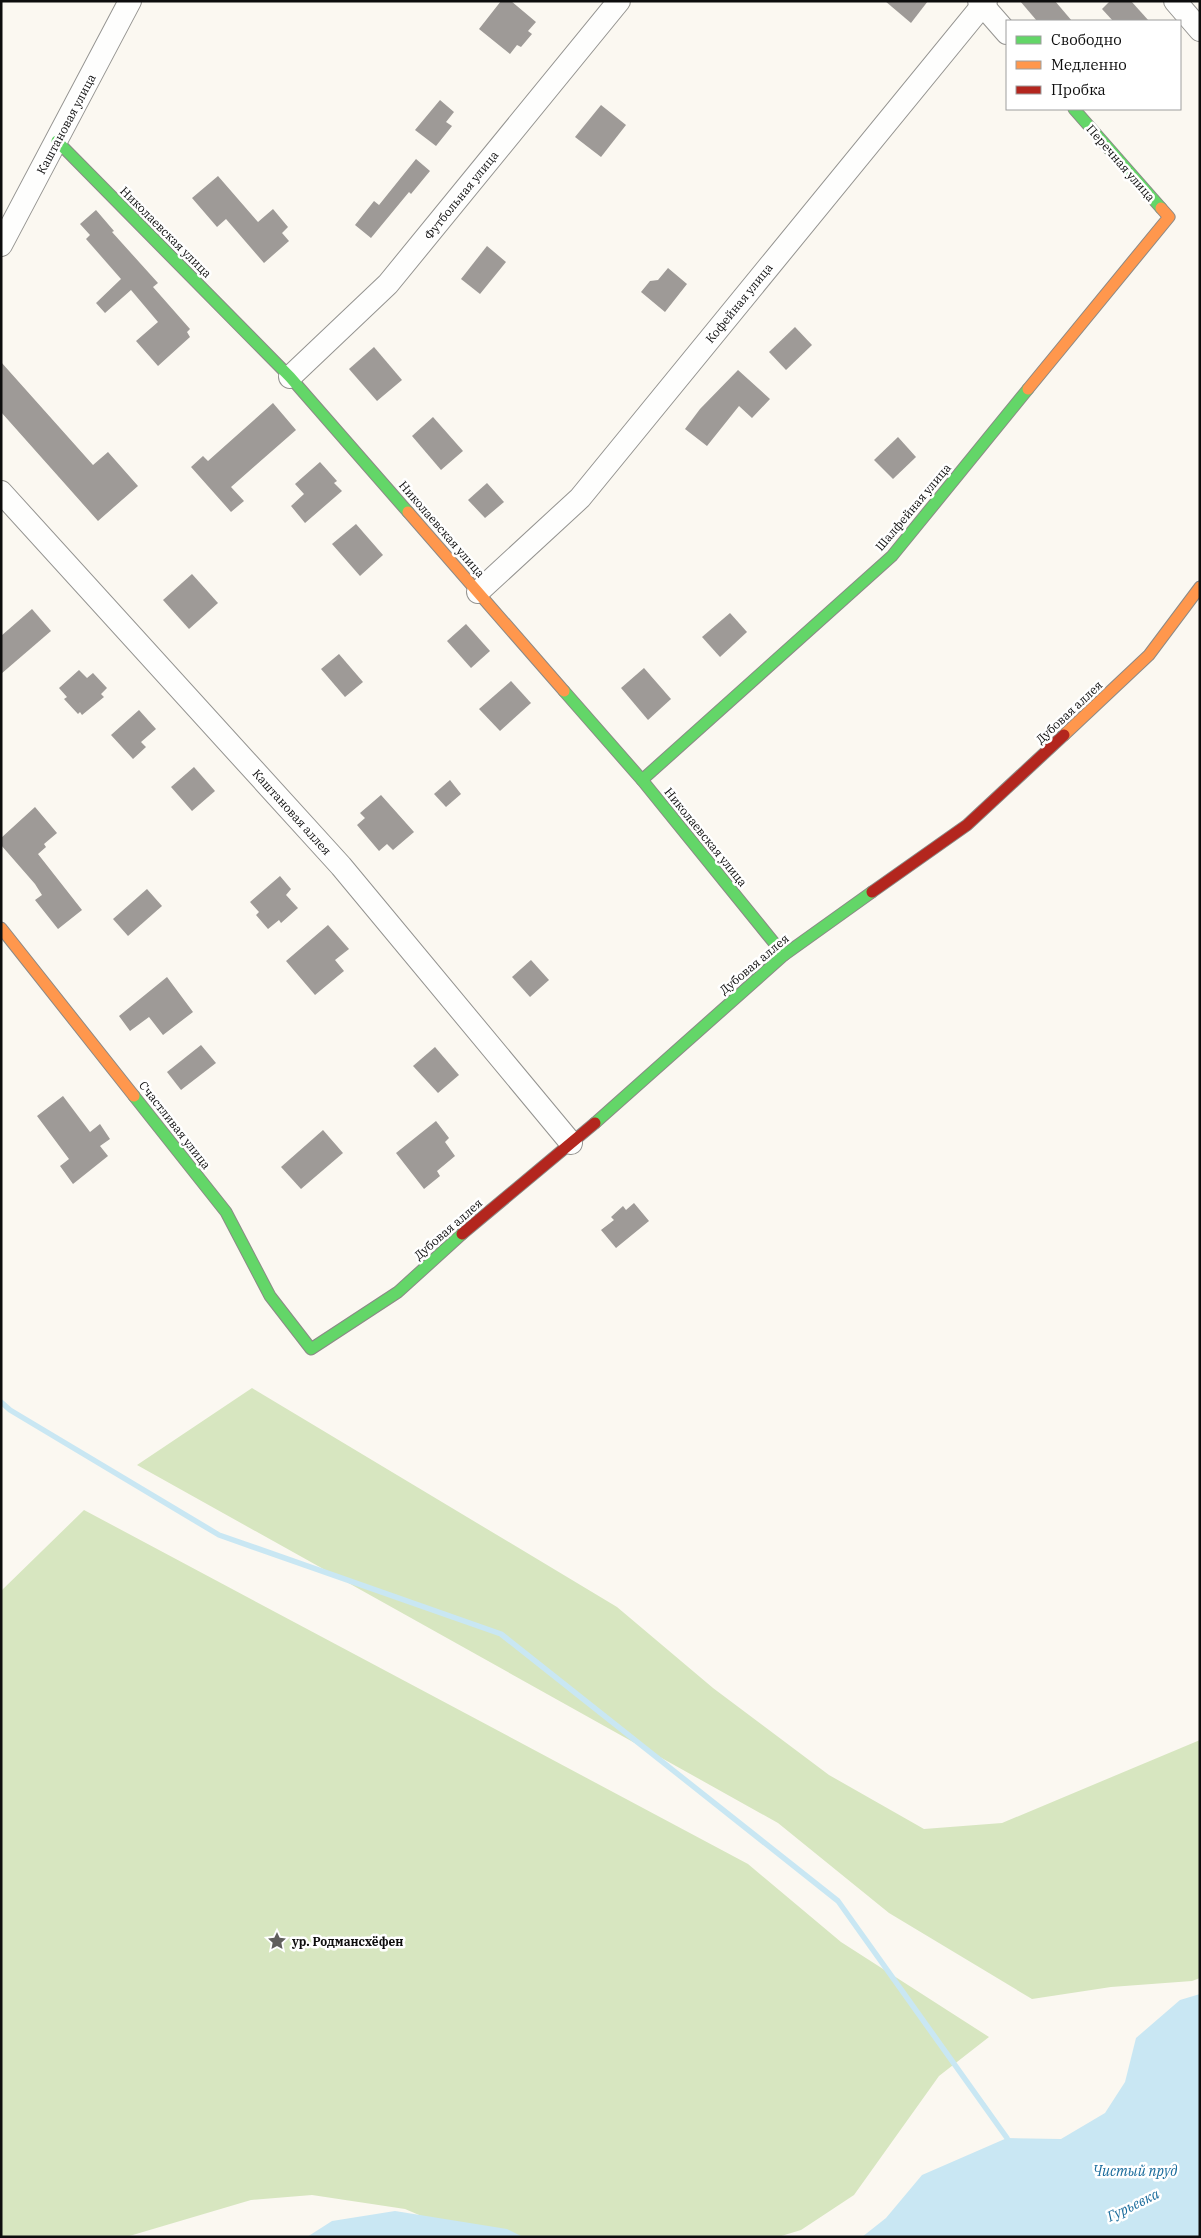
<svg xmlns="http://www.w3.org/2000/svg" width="1201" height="2238" font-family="'IBM Plex Serif',serif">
  <rect width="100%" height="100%" fill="#fbf8f1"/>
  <!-- forest -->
  <g fill="#d7e6c0">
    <polygon points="252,1388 617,1607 713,1688 829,1775 924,1829 1002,1823 1200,1740 1200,1978 1192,1981 1111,1987 1032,1999 889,1913 778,1823 137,1465"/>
    <polygon points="84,1510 748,1864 841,1942 989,2037 939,2076 854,2195 801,2230 778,2237 471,2237 405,2209 312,2195 251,2200 126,2237 1,2237 1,1591"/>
  </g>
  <!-- water -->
  <g fill="#c9e7f3">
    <polygon points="1200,1994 1200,2237 862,2237 886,2218 922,2175 1007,2138 1061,2139 1105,2113 1125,2082 1136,2038 1180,2000"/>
    <polygon points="395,2211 507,2229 523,2237 307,2237 332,2221"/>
  </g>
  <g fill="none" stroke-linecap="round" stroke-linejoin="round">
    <!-- stream -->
    <polyline stroke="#c9e7f3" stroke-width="5.5" points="1,1402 10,1410 219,1535 501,1634 838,1901 1007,2138"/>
  </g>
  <!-- building -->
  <g fill="#9e9a97">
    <polygon points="501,1 511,1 536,22 528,31 532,34 521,47 517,45 510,54 479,29"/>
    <polygon points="885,1 928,1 911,23"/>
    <polygon points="1020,1 1055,1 1072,21 1037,21"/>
    <polygon points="1110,1 1131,1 1149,21 1113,21 1102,9"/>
    <polygon points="440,100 454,112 446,122 452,126 436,146 415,130"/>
    <polygon points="601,105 626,125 601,157 575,137"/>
    <polygon points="416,159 430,171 411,194 409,192 371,238 355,225 374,201 379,205"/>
    <polygon points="218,176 258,222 273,209 288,227 282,233 289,241 264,263 226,219 217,227 192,198"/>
    <polygon points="96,210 114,231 112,232 158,283 153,287 190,329 187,332 190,337 158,366 136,341 158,322 131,290 105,313 96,303 121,279 86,239 90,235 80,224"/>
    <polygon points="487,246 506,262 480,294 461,279"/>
    <polygon points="668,268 687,284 665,312 641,292 650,281 658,280"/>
    <polygon points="795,327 812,345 786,370 769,352"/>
    <polygon points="374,347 402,380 377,401 349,369"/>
    <polygon points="1,362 93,465 108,452 138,486 98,521 1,412"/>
    <polygon points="738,370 770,399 752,418 739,406 707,446 685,429 700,409"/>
    <polygon points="273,403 296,430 231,487 244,501 231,512 191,467 203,456 208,461"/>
    <polygon points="433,417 463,451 441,470 412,436"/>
    <polygon points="898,437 916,457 893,479 874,460"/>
    <polygon points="320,462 337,481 334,483 342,491 305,523 291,506 304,494 295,484"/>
    <polygon points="487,483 504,502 485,518 468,500"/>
    <polygon points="356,524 383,555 360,576 332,544"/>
    <polygon points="192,574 218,603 189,629 163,600"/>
    <polygon points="32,609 51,631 1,674 1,636"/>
    <polygon points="730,613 747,632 720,657 702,637"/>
    <polygon points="466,624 490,651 471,668 447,641"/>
    <polygon points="339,654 363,682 345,697 321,669"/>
    <polygon points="644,668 671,699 648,720 621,688"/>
    <polygon points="79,670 87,678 93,673 107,688 101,694 104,697 82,715 80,712 78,714 64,699 67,697 59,688"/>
    <polygon points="511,681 531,703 500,731 479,709"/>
    <polygon points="139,710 156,729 141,742 146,747 133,759 111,735"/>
    <polygon points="194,767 215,791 192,811 171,787"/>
    <polygon points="450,780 461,794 446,807 434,794"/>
    <polygon points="381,795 414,832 393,850 387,844 379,851 357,825 365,818 360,813"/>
    <polygon points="35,807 57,833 44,844 46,847 38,854 82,910 58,929 35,900 42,895 35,884 1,845 1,838"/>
    <polygon points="280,876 291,889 286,895 298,908 281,923 279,920 268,929 256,915 259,912 250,902"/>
    <polygon points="147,889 162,906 128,936 113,919"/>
    <polygon points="328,925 349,949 335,960 344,971 315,995 286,961"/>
    <polygon points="531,960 549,980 530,997 512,977"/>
    <polygon points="167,977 193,1012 163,1035 149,1017 130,1031 119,1016"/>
    <polygon points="201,1045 216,1063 181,1090 167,1072"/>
    <polygon points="435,1047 459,1075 438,1093 413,1066"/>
    <polygon points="63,1096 90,1132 100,1124 110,1139 100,1146 108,1156 73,1184 60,1166 69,1159 37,1116"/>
    <polygon points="436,1121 449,1138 445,1142 455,1156 437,1171 440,1176 424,1189 396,1153"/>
    <polygon points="323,1130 343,1153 301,1189 281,1167"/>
    <polygon points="634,1203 649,1221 616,1248 601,1230 614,1220 611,1217 623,1206 626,1210"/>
  </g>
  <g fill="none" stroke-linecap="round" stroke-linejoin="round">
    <!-- street casing -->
    <g stroke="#949390" stroke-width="24">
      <g id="street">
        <polyline points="979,1 1007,33"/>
        <polyline points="1175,1 1200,30"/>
        <polyline points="1,245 130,1"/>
        <polyline points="290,377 388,284 619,1"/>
        <polyline points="1,492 341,866 571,1143"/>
        <polyline points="478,592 580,498 986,1"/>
      </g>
    </g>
    <!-- fast casing -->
    <g stroke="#8b8986" stroke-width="13">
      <g id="fast">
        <polyline points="1074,109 1161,208"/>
        <polyline points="57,141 290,377 408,512"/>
        <polyline points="564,691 642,780 784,955"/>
        <polyline points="642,780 892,556 1028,389"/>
        <polyline points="134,1096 226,1212 270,1296 311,1349 398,1292 462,1234"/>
        <polyline points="595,1123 784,955 872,892"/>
      </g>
    </g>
    <!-- slow casing -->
    <g stroke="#8b8986" stroke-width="13">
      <g id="slow">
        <polyline points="1028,389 1169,217 1161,208"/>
        <polyline points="408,512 564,691"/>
        <polyline points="1064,735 1149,655 1200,587"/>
        <polyline points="1,928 134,1096"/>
      </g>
    </g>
    <!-- jam casing -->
    <g stroke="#8b8986" stroke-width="13">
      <g id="jam">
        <polyline points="872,892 967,825 1064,735"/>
        <polyline points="462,1234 595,1123"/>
      </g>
    </g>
    <!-- street -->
    <use href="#street" stroke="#fefefd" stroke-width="22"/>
    <!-- fast -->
    <use href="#fast" stroke="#63d668" stroke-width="11"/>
    <!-- slow -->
    <use href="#slow" stroke="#ff974d" stroke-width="11"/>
    <!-- jam -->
    <use href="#jam" stroke="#b3261e" stroke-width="11"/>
  </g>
  <!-- icons -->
  <defs>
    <g id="sight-bare" transform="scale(1.5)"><path d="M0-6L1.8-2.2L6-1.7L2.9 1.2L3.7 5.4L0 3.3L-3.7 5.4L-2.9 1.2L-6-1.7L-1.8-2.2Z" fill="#605f5d" stroke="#fff" stroke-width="2.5" paint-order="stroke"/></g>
  </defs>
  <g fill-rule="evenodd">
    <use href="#sight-bare" x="277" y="1941"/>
  </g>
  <g text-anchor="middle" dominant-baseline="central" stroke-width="5" stroke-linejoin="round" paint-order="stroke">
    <!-- street labels -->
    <g font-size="12" fill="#0d0d0d" stroke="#fff">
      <text transform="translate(66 124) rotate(-62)">Каштановая улица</text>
      <text transform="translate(1121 163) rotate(49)">Перечная улица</text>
      <text transform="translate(461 195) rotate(-51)">Футбольная улица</text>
      <text transform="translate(166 232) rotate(45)">Николаевская улица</text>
      <text transform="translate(739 303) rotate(-51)">Кофейная улица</text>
      <text transform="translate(913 507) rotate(-50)">Шалфейная улица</text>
      <text transform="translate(442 529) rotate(49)">Николаевская улица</text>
      <text transform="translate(1069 712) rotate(-43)">Дубовая аллея</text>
      <text transform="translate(292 812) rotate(48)">Каштановая аллея</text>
      <text transform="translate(706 837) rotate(51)">Николаевская улица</text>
      <text transform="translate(754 964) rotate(-40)">Дубовая аллея</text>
      <text transform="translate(175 1125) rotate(52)">Счастливая улица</text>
      <text transform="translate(448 1229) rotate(-41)">Дубовая аллея</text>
    </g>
    <!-- poi labels -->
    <g font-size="12" font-weight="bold" fill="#0d0d0d" stroke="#fff" text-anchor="start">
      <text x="292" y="1941">ур. Родмансхёфен</text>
    </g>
    <!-- water labels -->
    <g font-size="14" font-style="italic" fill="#196b9b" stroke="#fff">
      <text x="1135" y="2171">Чистый пруд</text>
      <text transform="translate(1133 2205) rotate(-26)">Гурьевка</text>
    </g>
  </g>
  <!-- border -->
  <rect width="1201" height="2238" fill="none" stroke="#0d0d0d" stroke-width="5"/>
  <!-- legend -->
  <rect x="1006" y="20" width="175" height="90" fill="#ffffff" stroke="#9e9e9e"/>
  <rect x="1016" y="36" width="25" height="8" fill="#63d668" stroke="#9e9e9e"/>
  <text x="1051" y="45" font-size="15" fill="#0d0d0d">Свободно</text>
  <rect x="1016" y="61" width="25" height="8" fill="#ff974d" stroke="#9e9e9e"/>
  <text x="1051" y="70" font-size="15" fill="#0d0d0d">Медленно</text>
  <rect x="1016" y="86" width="25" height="8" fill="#b3261e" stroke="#9e9e9e"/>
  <text x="1051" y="95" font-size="15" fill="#0d0d0d">Пробка</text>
</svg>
